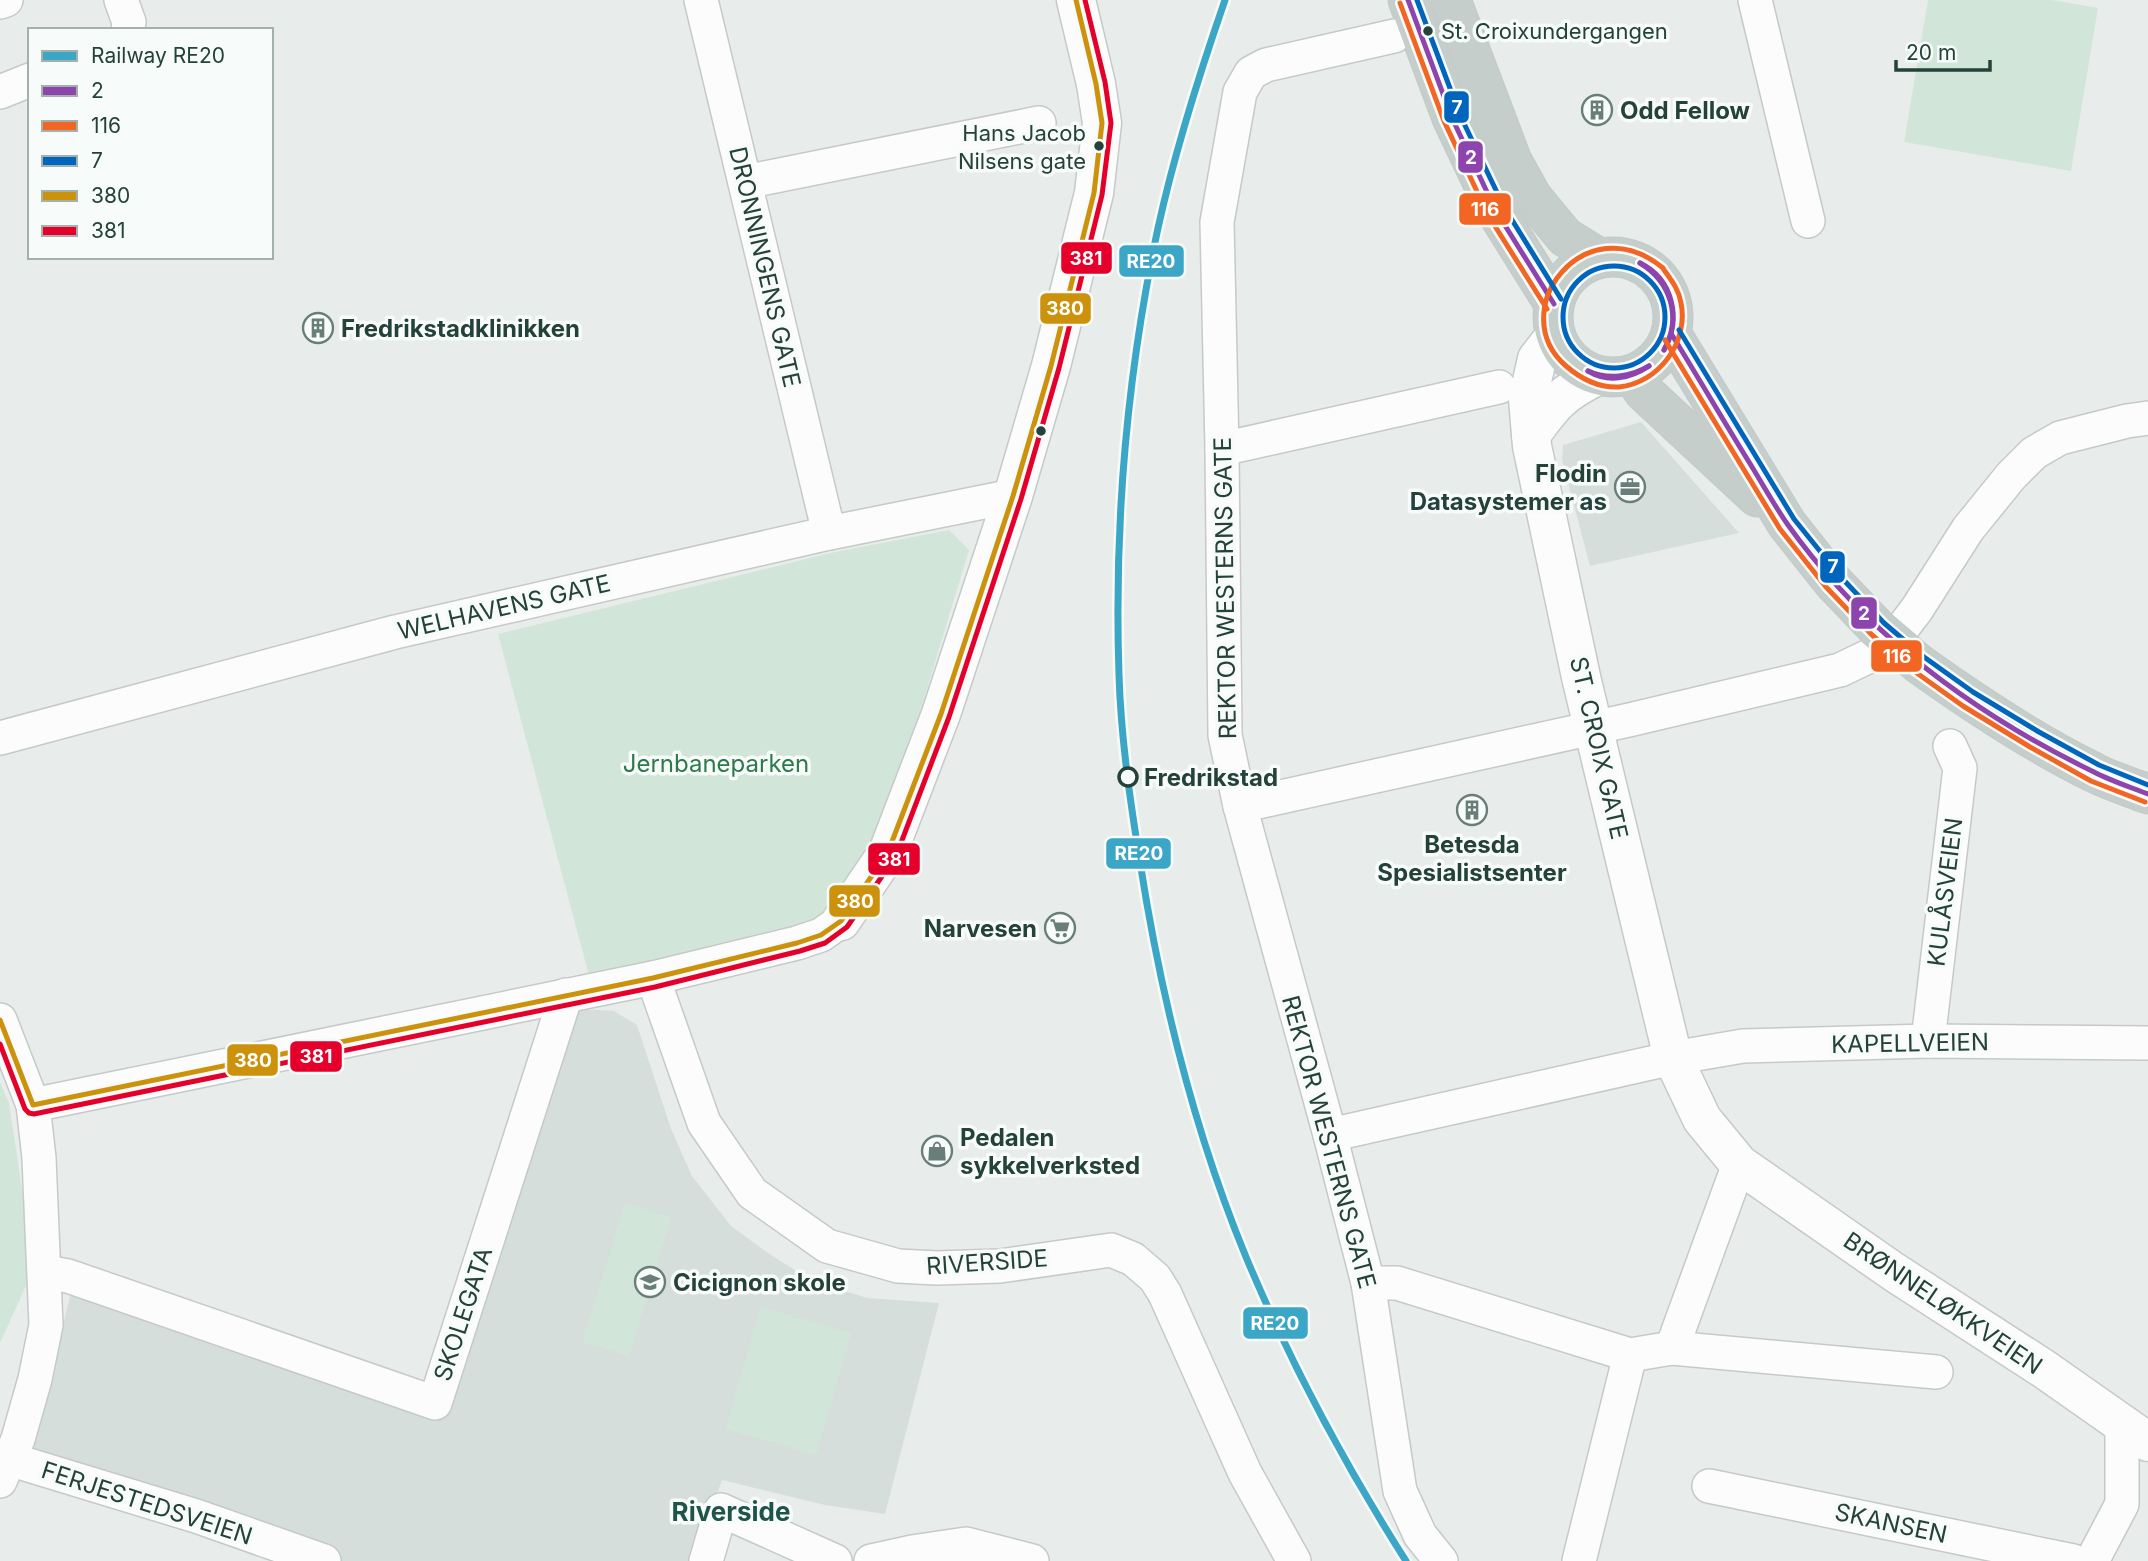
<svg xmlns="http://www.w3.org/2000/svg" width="2148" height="1561" font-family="Inter,sans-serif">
  <rect width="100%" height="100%" fill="#e8edeb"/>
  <!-- built -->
  <g fill="#d6dedb">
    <polygon points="1641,422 1739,533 1590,566 1562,460 1563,445"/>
    <polygon points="570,1008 614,1011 637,1025 671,1129 692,1176 731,1226 771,1255 806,1277 844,1291 868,1298 939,1303 885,1514 825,1505 722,1480 704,1532 698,1561 275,1561 23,1472 36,1435 72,1288 434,1413"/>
  </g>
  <!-- green -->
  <g fill="#d1e6d8">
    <polygon points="1928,0 2052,0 2098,8 2071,171 1904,142"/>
    <polygon points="949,530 969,550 882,838 809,933 592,987 498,634 835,552"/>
    <polygon points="0,1082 9,1103 34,1268 0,1343"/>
    <polygon points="625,1203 671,1217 629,1356 583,1342"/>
    <polygon points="761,1307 851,1333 816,1455 726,1429"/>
  </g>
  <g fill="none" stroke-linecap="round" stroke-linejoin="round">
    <!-- minor casing -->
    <g stroke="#c5cac8" stroke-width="36">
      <g id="minor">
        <polyline points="121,0 129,22 128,30"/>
        <polyline points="701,0 829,533"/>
        <polyline points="1755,0 1808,221"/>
        <polyline points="0,2 6,0"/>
        <polyline points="1394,36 1266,65 1251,73 1240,92 1217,222 1222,449 1225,735 1240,806 1330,1135 1368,1283 1400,1491 1420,1535 1441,1561"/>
        <polyline points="0,92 30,80"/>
        <polyline points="745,182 1039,123"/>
        <polyline points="1222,449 1499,387"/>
        <polyline points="0,738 395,632 829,533 1013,496"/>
        <polyline points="1240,806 1629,720 1840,670 1888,647 1917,609 1968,529 2011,476 2034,453 2060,438 2127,421 2148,418"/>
        <polyline points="653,978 704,1123 752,1193 827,1246 898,1266 937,1268 1000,1266 1111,1250 1133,1259 1155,1278 1165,1294 1245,1473 1294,1561"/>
        <polyline points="0,1020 33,1105 39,1158 46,1325 35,1379 18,1439 0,1481"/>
        <polyline points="1928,1041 1960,768 1950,746"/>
        <polyline points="33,1105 653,978 797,943 821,935 841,921"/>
        <polyline points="1330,1135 1673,1058 1743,1046 1928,1041 2148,1043"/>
        <polyline points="1739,1164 1672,1348 1936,1372"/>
        <polyline points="46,1272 68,1276 435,1403 566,995"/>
        <polyline points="1368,1283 1397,1283 1630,1355 1672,1348"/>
        <polyline points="9,1459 196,1516 324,1561"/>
        <polyline points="1709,1486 2073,1561"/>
        <polyline points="706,1561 721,1510 835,1561"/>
        <polyline points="871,1561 912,1552 966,1544 1032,1561"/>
        <polyline points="1579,1561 1630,1355"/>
        <polyline points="2092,1561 2122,1504 2122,1424"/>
      </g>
    </g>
    <!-- tertiary casing -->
    <g stroke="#c5cac8" stroke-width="41">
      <g id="tertiary">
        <polyline points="1555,336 1537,359 1528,399 1532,446 1581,677 1673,1058 1702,1119 1739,1164 1894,1272 2044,1369 2148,1442"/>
        <path d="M1531 435C1553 404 1562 393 1597 376"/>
        <polyline points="841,921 888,852 941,714 1013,496 1051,366 1094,193 1102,123 1096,84 1076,0"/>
      </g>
    </g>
    <!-- trunk casing -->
    <g stroke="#c3ccc9" stroke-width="41">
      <g id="trunk">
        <polyline points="1408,0 1452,118 1496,211 1554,304"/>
        <polyline points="1451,0 1512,161 1532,197 1565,237 1599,258"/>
        <circle cx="1613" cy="317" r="60"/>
        <polyline points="1672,335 1787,524 1833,582"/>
        <polyline points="1632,375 1644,392 1757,497"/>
        <path d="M1919 664C1975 704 2032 742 2093 772 2110 781 2130 787 2148 794"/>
      </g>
    </g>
    <!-- minor -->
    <use href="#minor" stroke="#fcfcfc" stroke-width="33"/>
    <!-- tertiary -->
    <use href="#tertiary" stroke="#fcfcfc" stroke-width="38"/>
    <!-- trunk -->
    <use href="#trunk" stroke="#c6cecc" stroke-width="38"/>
    <!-- trunk-bridge casing -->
    <g stroke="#c3ccc9" stroke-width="41" stroke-linecap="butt">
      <polyline id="trunk-bridge" points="1833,582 1878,629 1919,664"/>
    </g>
    <!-- trunk-bridge -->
    <use href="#trunk-bridge" stroke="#c6cecc" stroke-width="38"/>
    <!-- bus-1 casing -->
    <g stroke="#f7fbf9" stroke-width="10">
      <g id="bus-1">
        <polyline points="1408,0 1452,118 1496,211 1554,304"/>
        <path d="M1640 263C1673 279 1682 319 1664 350"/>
        <path d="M1640 263C1671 282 1682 317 1664 350"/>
        <path d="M1672 335C1698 377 1723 420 1749 462 1762 483 1774 505 1788 525 1866 634 1974 714 2094 772 2111 781 2130 787 2148 794"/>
        <path d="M1588 371C1608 380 1631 377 1649 366"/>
        <path d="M1588 371C1608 383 1630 379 1649 366"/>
      </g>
    </g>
    <!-- bus-2 casing -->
    <g stroke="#f7fbf9" stroke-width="10">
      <g id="bus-2">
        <polyline points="1400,3 1444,121 1488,215 1547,309"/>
        <path d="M1663 268C1585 204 1503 311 1566 366 1581 379 1598 388 1619 387 1659 383 1689 342 1681 303 1679 290 1672 281 1664 270"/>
        <polyline points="1665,340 1780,529 1826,587 1872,635 1914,671 1963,706 2030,747 2091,781 2145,802"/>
      </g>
    </g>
    <!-- bus-3 casing -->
    <g stroke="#f7fbf9" stroke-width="10">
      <g id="bus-3">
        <polyline points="1417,0 1460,115 1504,207 1561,299"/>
        <circle cx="1614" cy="317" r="51"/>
        <polyline points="1679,330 1794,519 1840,576 1884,623 1924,657 1973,692 2039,732 2099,765 2148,785"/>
      </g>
    </g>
    <!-- bus-4 casing -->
    <g stroke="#f7fbf9" stroke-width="10">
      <polyline id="bus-4" points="0,1020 33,1105 653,978 797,943 821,935 841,921 888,852 941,714 1013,496 1051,366 1094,193 1102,123 1096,84 1076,0"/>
    </g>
    <!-- bus-5 casing -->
    <g stroke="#f7fbf9" stroke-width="10">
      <polyline id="bus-5" points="0,1044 25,1109 29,1113 34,1114 655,987 800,951 825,943 847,927 896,856 949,717 1021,499 1059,368 1102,195 1111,123 1105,82 1085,0"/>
    </g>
    <!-- bus-1 -->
    <use href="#bus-1" stroke="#8e44ad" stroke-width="5"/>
    <!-- bus-2 -->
    <use href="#bus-2" stroke="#f26522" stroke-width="5"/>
    <!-- bus-3 -->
    <use href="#bus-3" stroke="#0065bd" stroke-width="5"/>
    <!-- bus-4 -->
    <use href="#bus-4" stroke="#cd920c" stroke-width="5"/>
    <!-- bus-5 -->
    <use href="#bus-5" stroke="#e4002b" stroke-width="5"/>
    <!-- rail-1 casing -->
    <g stroke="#f7fbf9" stroke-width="12">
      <path id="rail-1" d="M1225 0C1199 75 1175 150 1158 228 1127 374 1114 526 1119 675 1121 738 1130 800 1140 862 1161 997 1194 1131 1246 1257 1290 1362 1345 1465 1406 1561"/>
    </g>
    <!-- rail-1 -->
    <use href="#rail-1" stroke="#3ca6c6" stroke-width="7"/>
  </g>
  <!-- icons -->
  <defs>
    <g id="building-ring" transform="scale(1.575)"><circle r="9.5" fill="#f7fbf9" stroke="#697e78" stroke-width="1.5"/><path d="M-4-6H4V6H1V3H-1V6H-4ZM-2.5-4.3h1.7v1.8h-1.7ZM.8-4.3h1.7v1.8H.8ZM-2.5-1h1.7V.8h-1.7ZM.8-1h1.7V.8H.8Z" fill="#697e78"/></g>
    <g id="office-ring" transform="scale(1.575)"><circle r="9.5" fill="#f7fbf9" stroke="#697e78" stroke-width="1.5"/><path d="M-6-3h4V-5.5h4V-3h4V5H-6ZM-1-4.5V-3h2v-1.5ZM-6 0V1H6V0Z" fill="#697e78"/></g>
    <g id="supermarket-ring" transform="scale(1.575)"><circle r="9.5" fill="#f7fbf9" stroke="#697e78" stroke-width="1.5"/><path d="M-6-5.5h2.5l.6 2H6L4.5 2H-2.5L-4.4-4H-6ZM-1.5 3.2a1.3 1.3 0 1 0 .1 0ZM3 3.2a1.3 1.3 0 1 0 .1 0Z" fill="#697e78"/></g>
    <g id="shop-ring" transform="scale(1.575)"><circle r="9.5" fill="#f7fbf9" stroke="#697e78" stroke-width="1.5"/><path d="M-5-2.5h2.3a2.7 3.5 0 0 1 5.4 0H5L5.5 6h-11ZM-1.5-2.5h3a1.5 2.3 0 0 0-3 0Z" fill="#697e78"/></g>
    <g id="school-ring" transform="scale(1.575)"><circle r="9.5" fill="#f7fbf9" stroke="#697e78" stroke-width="1.5"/><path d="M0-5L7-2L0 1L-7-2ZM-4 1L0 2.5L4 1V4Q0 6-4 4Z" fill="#697e78"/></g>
  </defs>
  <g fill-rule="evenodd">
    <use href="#building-ring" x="1597" y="110"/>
    <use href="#building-ring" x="318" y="328"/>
    <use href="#office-ring" x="1630" y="487"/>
    <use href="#building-ring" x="1472" y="810"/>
    <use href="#supermarket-ring" x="1060" y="928"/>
    <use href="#shop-ring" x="937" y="1151"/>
    <use href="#school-ring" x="650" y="1282"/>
  </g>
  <!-- markers -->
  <g fill="#24423a" stroke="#f7fbf9" stroke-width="2.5">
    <circle cx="1428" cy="31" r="6"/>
    <circle cx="1099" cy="146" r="6"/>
    <circle cx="1041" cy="431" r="6"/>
  </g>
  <circle fill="#f7fbf9" stroke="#24423a" stroke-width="3.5" cx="1128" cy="777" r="9"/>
  <g text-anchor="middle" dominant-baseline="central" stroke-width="7" stroke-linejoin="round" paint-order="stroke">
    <!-- bus labels -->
    <g font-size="22" fill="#24423a" stroke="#f7fbf9" text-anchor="start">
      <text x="1441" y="31">St. Croixundergangen</text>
      <text x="1086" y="133" text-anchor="end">Hans Jacob<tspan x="1086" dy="28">Nilsens gate</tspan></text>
    </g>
    <!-- poi labels -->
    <g font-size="24" font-weight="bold" fill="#24423a" stroke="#f7fbf9" text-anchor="start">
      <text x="1620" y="110">Odd Fellow</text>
      <text x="341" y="328">Fredrikstadklinikken</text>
      <text x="1607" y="473" text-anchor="end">Flodin<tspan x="1607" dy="28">Datasystemer as</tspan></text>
      <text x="1472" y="844" text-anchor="middle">Betesda<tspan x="1472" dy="28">Spesialistsenter</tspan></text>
      <text x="1037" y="928" text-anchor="end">Narvesen</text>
      <text x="960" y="1137">Pedalen<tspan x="960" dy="28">sykkelverksted</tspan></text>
      <text x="673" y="1282">Cicignon skole</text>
    </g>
    <!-- street labels -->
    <g font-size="24" fill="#24423a" stroke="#f7fbf9">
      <text transform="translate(765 267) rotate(77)">DRONNINGENS GATE</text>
      <text transform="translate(1225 588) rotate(-91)">REKTOR WESTERNS GATE</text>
      <text transform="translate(504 607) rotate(-13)">WELHAVENS GATE</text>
      <text transform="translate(1599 748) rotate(77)">ST. CROIX GATE</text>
      <text transform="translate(1945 892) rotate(-83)">KULÅSVEIEN</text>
      <text transform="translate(1910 1043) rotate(-1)">KAPELLVEIEN</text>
      <text transform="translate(1329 1142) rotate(75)">REKTOR WESTERNS GATE</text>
      <text transform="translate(987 1262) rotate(-4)">RIVERSIDE</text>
      <text transform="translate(1943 1303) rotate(34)">BRØNNELØKKVEIEN</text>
      <text transform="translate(463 1314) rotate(-72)">SKOLEGATA</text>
      <text transform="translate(147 1503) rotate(18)">FERJESTEDSVEIEN</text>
      <text transform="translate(1891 1523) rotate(12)">SKANSEN</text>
    </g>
    <!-- park labels -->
    <g font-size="24" fill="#2d7a4b" stroke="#f7fbf9">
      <text x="716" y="763">Jernbaneparken</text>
    </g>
    <!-- stop labels -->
    <g font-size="24" font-weight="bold" fill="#24423a" stroke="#f7fbf9" text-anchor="start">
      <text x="1144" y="777">Fredrikstad</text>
    </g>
    <!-- neighbourhood labels -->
    <g font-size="26" font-weight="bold" fill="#1f5548" stroke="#f7fbf9">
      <text x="731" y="1511">Riverside</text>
    </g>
  </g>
  <g stroke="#f7fbf9" stroke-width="2.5">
    <rect x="1443" y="90" width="27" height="34" rx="7" fill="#0065bd"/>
    <rect x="1457" y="140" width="27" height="34" rx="7" fill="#8e44ad"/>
    <rect x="1458" y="192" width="54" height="34" rx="7" fill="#f26522"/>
    <rect x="1060" y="241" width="53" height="34" rx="7" fill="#e4002b"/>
    <rect x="1118" y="244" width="67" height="34" rx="7" fill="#3ca6c6"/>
    <rect x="1039" y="292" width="53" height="33" rx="7" fill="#cd920c"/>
    <rect x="1819" y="550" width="27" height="34" rx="7" fill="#0065bd"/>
    <rect x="1850" y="596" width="28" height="34" rx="7" fill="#8e44ad"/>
    <rect x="1870" y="639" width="53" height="34" rx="7" fill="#f26522"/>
    <rect x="1105" y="837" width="67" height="33" rx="7" fill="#3ca6c6"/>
    <rect x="867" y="842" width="54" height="34" rx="7" fill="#e4002b"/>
    <rect x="828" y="884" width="53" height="34" rx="7" fill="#cd920c"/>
    <rect x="289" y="1040" width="54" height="33" rx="7" fill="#e4002b"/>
    <rect x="226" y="1043" width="53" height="34" rx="7" fill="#cd920c"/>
    <rect x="1242" y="1306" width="67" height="34" rx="7" fill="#3ca6c6"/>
  </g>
  <g font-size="19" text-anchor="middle" font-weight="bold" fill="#fff">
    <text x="1457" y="114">7</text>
    <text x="1471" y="164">2</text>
    <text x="1485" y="216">116</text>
    <text x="1086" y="265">381</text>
    <text x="1151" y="268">RE20</text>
    <text x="1065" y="315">380</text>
    <text x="1833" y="573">7</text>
    <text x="1864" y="620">2</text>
    <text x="1897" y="663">116</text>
    <text x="1139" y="860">RE20</text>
    <text x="894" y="866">381</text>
    <text x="855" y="908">380</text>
    <text x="316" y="1063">381</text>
    <text x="253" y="1067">380</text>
    <text x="1275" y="1330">RE20</text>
  </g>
  <!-- legend -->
  <rect x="28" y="28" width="245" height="231" fill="#f7fbf9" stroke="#a3b1ad" stroke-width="2"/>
  <rect x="42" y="51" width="35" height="10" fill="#3ca6c6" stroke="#a3b1ad" stroke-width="2"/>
  <text x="91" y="63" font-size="21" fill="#24423a">Railway RE20</text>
  <rect x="42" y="86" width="35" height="10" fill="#8e44ad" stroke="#a3b1ad" stroke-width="2"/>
  <text x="91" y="98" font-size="21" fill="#24423a">2</text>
  <rect x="42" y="121" width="35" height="10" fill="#f26522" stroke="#a3b1ad" stroke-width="2"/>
  <text x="91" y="133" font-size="21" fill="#24423a">116</text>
  <rect x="42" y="156" width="35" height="10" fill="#0065bd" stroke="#a3b1ad" stroke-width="2"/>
  <text x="91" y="168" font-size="21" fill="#24423a">7</text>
  <rect x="42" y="191" width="35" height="10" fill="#cd920c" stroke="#a3b1ad" stroke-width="2"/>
  <text x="91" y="203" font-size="21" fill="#24423a">380</text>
  <rect x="42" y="226" width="35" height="10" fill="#e4002b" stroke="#a3b1ad" stroke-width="2"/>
  <text x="91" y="238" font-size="21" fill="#24423a">381</text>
  <!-- scale -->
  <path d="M1896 60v10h94v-10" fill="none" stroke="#24423a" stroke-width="3.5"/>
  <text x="1906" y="60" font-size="21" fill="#24423a" stroke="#f7fbf9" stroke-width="5" paint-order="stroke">20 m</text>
</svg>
